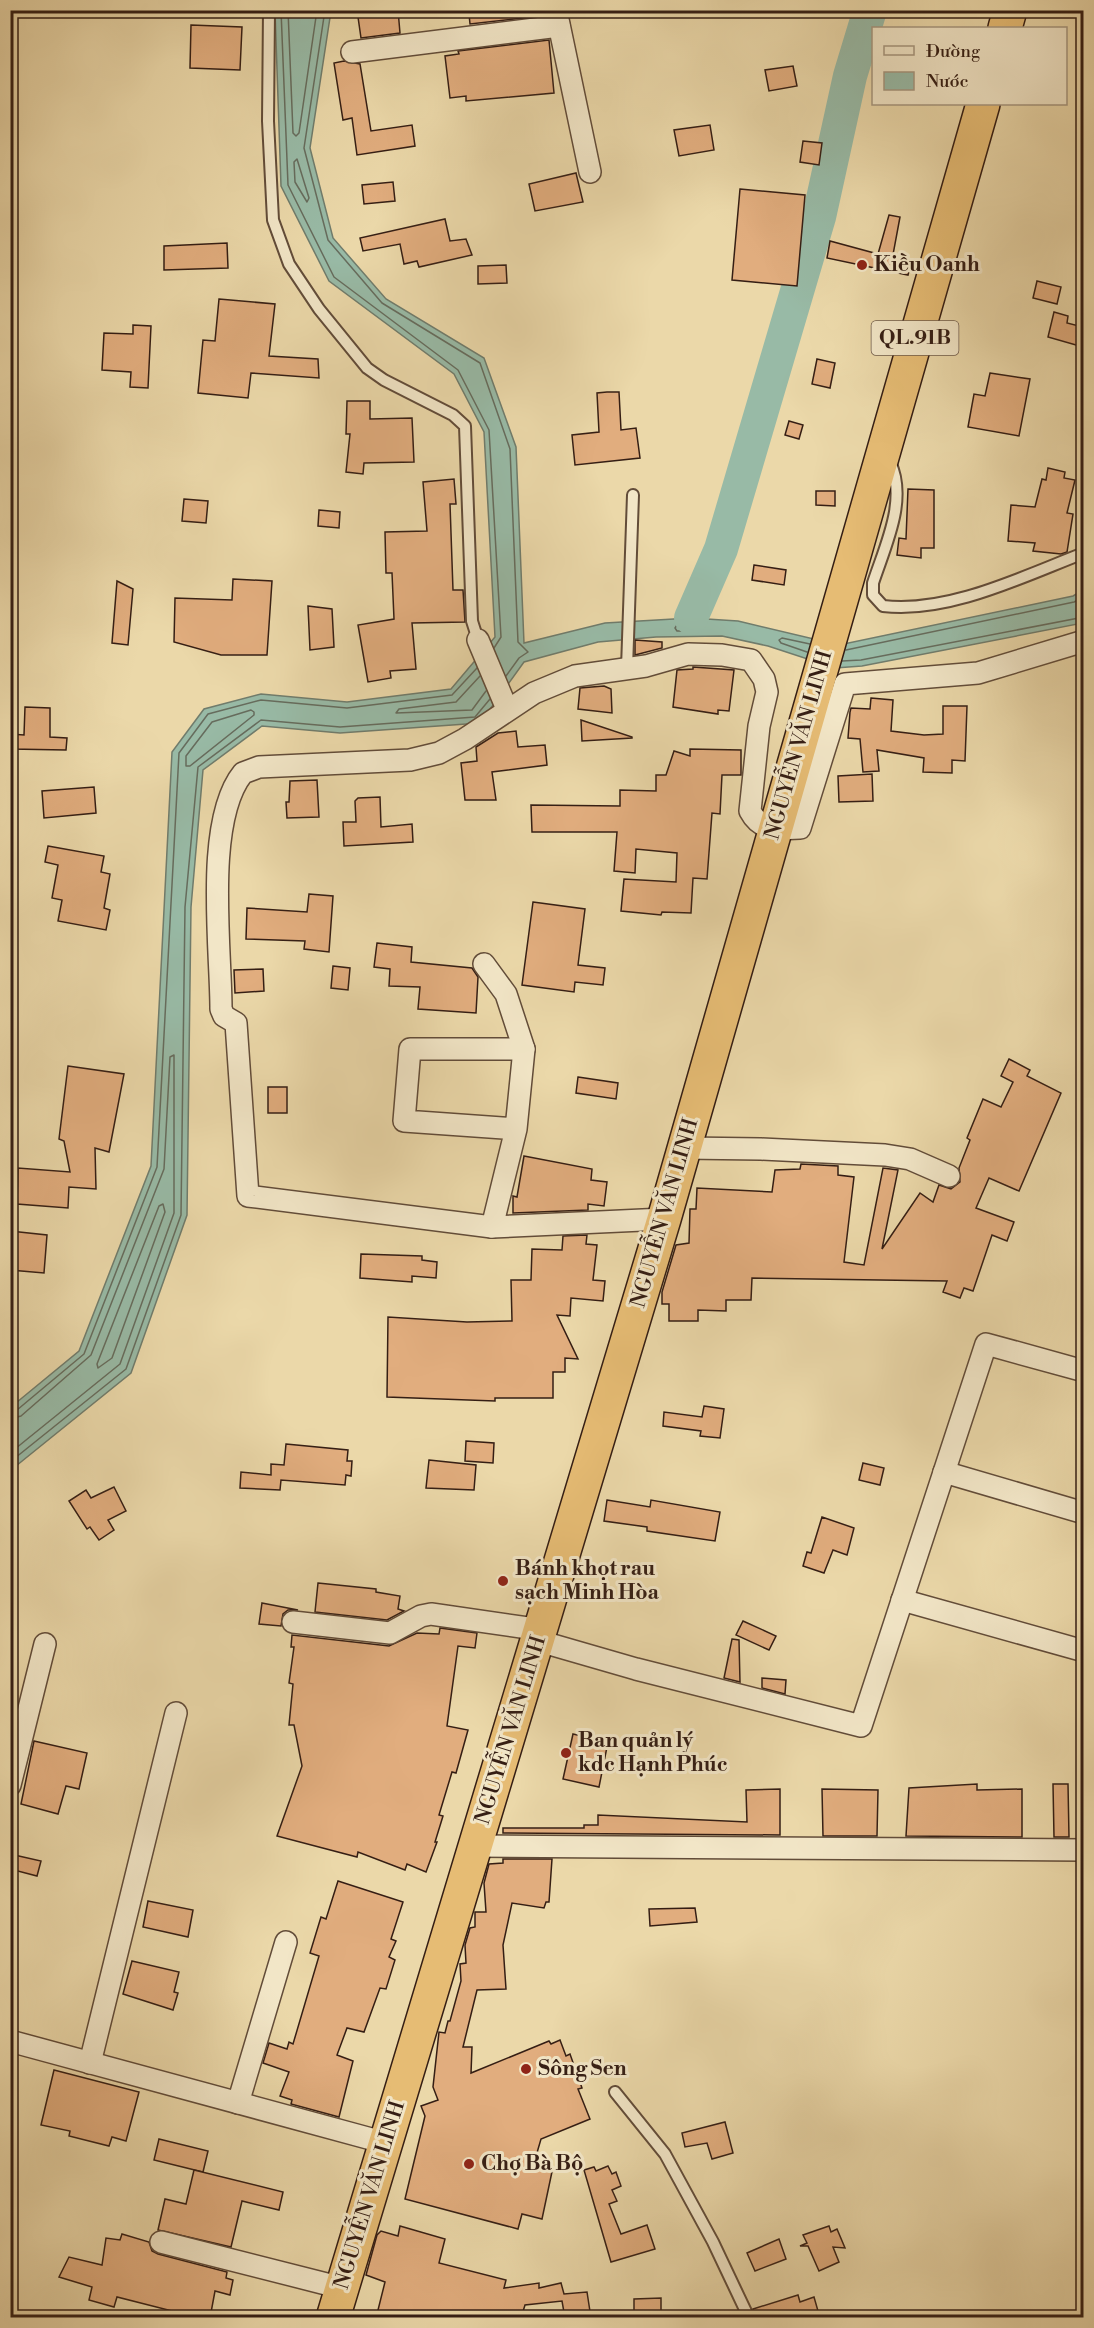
<svg xmlns="http://www.w3.org/2000/svg" width="1094" height="2328" font-family="'Libre Bodoni',serif">
  <rect width="100%" height="100%" fill="#ebd8a9"/>
  <filter id="stains"><feTurbulence type="fractalNoise" baseFrequency=".00333" numOctaves="4"/><feColorMatrix values="0 0 0 0 .2 0 0 0 0 .09 0 0 0 0 .02 0 0 0 .5 -.17"/></filter>
  <radialGradient id="worn" r=".72"><stop offset=".6" stop-color="#630" stop-opacity="0"/><stop offset="1" stop-color="#630" stop-opacity=".3"/></radialGradient>
  <!-- water -->
  <polygon fill="#98baa6" stroke="#707c6c" stroke-width="1.5" points="275,11 331,11 310,148 333,238 386,299 484,358 516,447 524,643 605,623 691,618 738,621 839,645 1073,596 1083,590 1083,623 862,666 835,668 768,646 722,636 656,637 598,642 524,662 480,723 340,733 262,726 203,770 191,907 187,1215 131,1373 11,1470 11,1407 79,1351 151,1166 172,752 204,709 261,694 347,702 451,689 495,637 484,432 454,374 329,281 281,186"/>
  <g fill="none" stroke-linecap="round" stroke-linejoin="round">
    <!-- shore -->
    <g stroke="#666c5d" stroke-width="1.5">
      <polyline points="281,10 288,185 334,277 458,370 489,430 501,637 494,648"/>
      <polyline points="288,10 293,133 296,136 299,133 317,10"/>
      <polyline points="325,10 304,148 328,240 382,303 480,363 510,449 518,642 528,652 519,658 506,676"/>
      <polygon points="297,159 309,198 307,202 295,182 294,162"/>
      <polygon points="677,625 700,625 702,628 699,631 677,631 675,628"/>
      <polyline points="846,650 1074,602 1084,597"/>
      <polyline points="807,652 781,643 779,640 782,638 810,644"/>
      <polyline points="842,661 861,660 1084,617"/>
      <polyline points="480,676 456,702 399,709 396,713 472,710 486,691"/>
      <polygon points="251,710 254,712 254,715 190,766 186,766 186,756 212,722"/>
      <polygon points="163,1204 165,1212 112,1358 98,1368 97,1364 159,1206"/>
      <polyline points="10,1412 17,1410 84,1354 157,1167 179,753 208,714 261,700 347,708 452,695 477,668"/>
      <polyline points="10,1419 21,1416 91,1355 164,1169 170,1057 174,1055 174,1213 120,1364 10,1453"/>
      <polyline points="10,1462 126,1369 181,1215 185,907 198,767 261,720 340,727 475,717 490,699"/>
    </g>
    <!-- river -->
    <polyline stroke="#98baa6" stroke-width="34" points="691,618 721,549 819,217 850,76 870,10"/>
  </g>
  <!-- building -->
  <g fill="#e1ad7e" stroke="#351e14" stroke-width="1.5">
    <polygon points="357,10 398,10 400,33 361,38"/>
    <polygon points="486,10 530,10 531,17 470,24 469,14"/>
    <polygon points="191,25 242,27 240,70 190,68"/>
    <polygon points="549,40 554,93 466,101 466,96 450,98 445,56 459,54 458,51"/>
    <polygon points="344,61 360,64 371,131 412,125 415,146 357,155 352,118 343,120 334,63"/>
    <polygon points="793,66 797,86 769,91 765,70"/>
    <polygon points="710,125 714,150 679,156 674,130"/>
    <polygon points="803,141 822,143 819,165 800,162"/>
    <polygon points="576,173 583,202 535,211 529,184"/>
    <polygon points="393,182 395,201 364,204 362,185"/>
    <polygon points="740,189 805,195 797,286 732,280"/>
    <polygon points="889,215 900,217 892,260 910,267 908,275 827,258 830,241 878,254"/>
    <polygon points="445,219 450,241 466,239 472,255 419,267 417,261 404,264 400,244 363,251 360,238"/>
    <polygon points="227,243 228,268 164,270 164,246"/>
    <polygon points="506,265 507,283 478,284 478,266"/>
    <polygon points="1037,281 1061,287 1057,304 1033,298"/>
    <polygon points="219,299 275,304 269,356 318,359 319,378 251,373 248,398 198,393 203,340 215,341"/>
    <polygon points="1054,312 1068,316 1067,323 1083,327 1083,347 1048,337"/>
    <polygon points="133,325 151,326 148,388 130,387 131,372 102,370 104,333 133,334"/>
    <polygon points="817,359 835,363 830,388 812,384"/>
    <polygon points="990,373 1030,379 1019,436 968,427 974,394 985,396"/>
    <polygon points="607,392 619,392 621,430 636,428 640,458 575,465 572,435 599,432 597,393"/>
    <polygon points="347,401 370,401 370,419 412,418 414,462 364,463 363,474 346,472 350,434 346,434"/>
    <polygon points="789,421 803,425 799,439 785,435"/>
    <polygon points="1048,468 1065,472 1064,478 1075,480 1067,513 1073,514 1067,552 1061,554 1033,551 1035,543 1008,541 1011,505 1035,507 1042,479 1046,480"/>
    <polygon points="454,479 456,504 450,504 453,590 463,590 465,622 412,623 416,669 390,671 391,678 368,682 358,625 394,619 392,573 386,573 385,532 427,531 423,482"/>
    <polygon points="908,489 934,490 934,548 921,548 921,558 897,555 899,538 906,539"/>
    <polygon points="816,491 835,491 835,506 816,505"/>
    <polygon points="184,499 208,501 206,523 182,521"/>
    <polygon points="319,510 340,512 339,528 318,526"/>
    <polygon points="754,565 786,570 784,585 752,580"/>
    <polygon points="233,579 272,581 267,655 221,655 174,642 175,598 232,600"/>
    <polygon points="117,581 133,589 128,645 112,643"/>
    <polygon points="308,606 332,609 334,647 310,650"/>
    <polygon points="635,640 662,642 662,648 635,655"/>
    <polygon points="693,667 734,670 729,711 718,710 718,714 673,707 677,670 693,669"/>
    <polygon points="604,686 611,689 612,713 578,709 580,688"/>
    <polygon points="871,698 893,700 891,731 924,735 943,734 943,706 967,706 965,761 952,760 952,773 923,772 924,758 877,750 879,771 863,772 860,739 848,738 850,712 851,708 870,709"/>
    <polygon points="25,707 50,708 50,737 67,738 66,750 10,749 10,734 24,735"/>
    <polygon points="581,720 632,737 632,738 582,741"/>
    <polygon points="516,731 518,747 545,745 547,765 492,772 496,800 465,800 461,763 477,761 476,747 498,733"/>
    <polygon points="690,749 741,750 741,775 722,775 720,814 712,813 707,879 693,878 691,913 662,912 661,915 621,911 624,879 676,882 677,853 636,849 635,873 614,871 617,832 532,832 531,805 620,806 620,790 656,791 656,775 666,775 674,751 690,756"/>
    <polygon points="872,774 873,801 839,802 838,776"/>
    <polygon points="317,780 319,817 287,818 286,802 289,802 290,781"/>
    <polygon points="94,787 96,813 44,818 42,791"/>
    <polygon points="380,797 381,827 412,824 413,842 344,846 343,822 356,822 355,801 358,798"/>
    <polygon points="48,846 104,856 101,872 110,874 104,908 110,910 106,930 58,921 62,900 52,898 58,865 45,862"/>
    <polygon points="309,894 333,896 329,952 304,949 305,941 246,939 247,908 307,912"/>
    <polygon points="533,902 585,909 578,965 605,968 603,985 575,982 574,992 522,985"/>
    <polygon points="377,943 412,947 411,962 472,968 478,977 476,1013 418,1009 420,987 389,986 390,969 374,967"/>
    <polygon points="333,966 350,968 348,990 331,988"/>
    <polygon points="263,969 264,991 235,993 234,970"/>
    <polygon points="1009,1059 1030,1070 1027,1076 1061,1093 1019,1191 989,1178 976,1208 1014,1222 1007,1241 992,1235 973,1291 964,1288 960,1298 943,1292 947,1281 752,1278 751,1300 726,1300 726,1311 698,1310 698,1321 669,1321 669,1304 662,1304 662,1292 676,1245 689,1243 690,1209 696,1209 697,1188 772,1192 775,1170 800,1169 801,1164 838,1166 838,1175 854,1177 844,1262 864,1265 883,1168 898,1170 882,1249 920,1193 933,1202 939,1185 951,1189 960,1182 959,1168 970,1140 967,1138 983,1099 1001,1107 1013,1082 1001,1076"/>
    <polygon points="68,1066 124,1074 109,1152 95,1148 96,1189 69,1187 68,1208 17,1204 18,1168 70,1172 64,1141 59,1139"/>
    <polygon points="578,1077 618,1083 616,1099 576,1093"/>
    <rect x="268" y="1087" width="19" height="26"/>
    <polygon points="524,1156 592,1169 591,1180 607,1182 604,1206 588,1204 588,1210 513,1213 513,1196 517,1197"/>
    <polygon points="10,1231 47,1235 44,1273 10,1270"/>
    <polygon points="587,1235 586,1244 597,1245 593,1280 605,1281 603,1301 571,1298 570,1316 557,1315 578,1359 565,1358 565,1372 553,1372 553,1398 495,1398 495,1401 387,1397 388,1317 467,1322 512,1321 511,1280 531,1280 532,1249 562,1250 563,1236"/>
    <polygon points="361,1254 422,1256 422,1260 437,1262 436,1278 412,1276 412,1282 360,1278"/>
    <polygon points="704,1406 724,1409 720,1438 700,1436 701,1431 663,1426 664,1412 702,1417"/>
    <polygon points="466,1441 494,1443 493,1463 465,1461"/>
    <polygon points="286,1444 348,1450 347,1461 352,1461 351,1476 346,1475 345,1485 281,1480 280,1490 240,1488 241,1472 271,1475 271,1464 284,1465"/>
    <polygon points="429,1460 476,1465 474,1490 426,1488"/>
    <polygon points="863,1463 884,1468 880,1485 859,1480"/>
    <polygon points="114,1487 126,1511 108,1520 114,1530 99,1540 90,1527 87,1529 69,1501 86,1490 91,1498"/>
    <polygon points="607,1500 650,1507 651,1500 720,1512 715,1541 647,1531 647,1527 604,1521"/>
    <polygon points="822,1517 854,1528 847,1555 833,1550 824,1573 803,1566 807,1552 811,1553"/>
    <polygon points="318,1583 376,1589 376,1592 400,1596 398,1609 404,1611 387,1620 315,1612"/>
    <polygon points="262,1603 298,1610 288,1610 283,1614 281,1626 259,1624"/>
    <polygon points="743,1621 776,1636 769,1650 736,1635"/>
    <polygon points="440,1628 477,1633 475,1648 458,1646 447,1726 468,1730 456,1773 452,1772 439,1815 443,1816 435,1842 437,1842 426,1872 407,1864 405,1870 358,1852 357,1857 277,1836 302,1766 294,1725 289,1725 293,1684 289,1683 294,1647 291,1647 292,1635 389,1646 417,1633 439,1634"/>
    <polygon points="732,1639 739,1640 740,1682 724,1678"/>
    <polygon points="762,1678 786,1680 785,1694 762,1688"/>
    <polygon points="573,1734 608,1742 599,1787 563,1779"/>
    <polygon points="34,1741 87,1753 79,1789 66,1786 58,1814 21,1804"/>
    <polygon points="977,1784 977,1790 1022,1789 1022,1837 906,1836 909,1788"/>
    <polygon points="1053,1784 1068,1784 1069,1837 1054,1837"/>
    <polygon points="780,1789 780,1835 503,1833 503,1828 584,1828 584,1825 598,1825 598,1815 747,1822 746,1790"/>
    <polygon points="822,1789 878,1790 877,1836 823,1836"/>
    <polygon points="10,1854 41,1861 37,1876 10,1869"/>
    <polygon points="503,1859 552,1859 549,1902 546,1902 544,1908 512,1903 503,1945 506,1989 477,1990 463,2047 472,2047 471,2073 549,2041 551,2044 560,2040 566,2056 570,2054 582,2088 578,2089 590,2119 541,2139 534,2163 553,2167 542,2219 522,2214 518,2229 405,2199 425,2116 421,2106 438,2100 433,2087 439,2032 445,2033 448,2021 450,2021 461,1981 460,1964 466,1963 465,1945 470,1928 475,1927 475,1912 486,1912 484,1883 489,1864 503,1863"/>
    <polygon points="338,1881 403,1902 391,1939 396,1941 389,1957 395,1960 386,1989 380,1988 364,2032 347,2028 337,2055 353,2061 339,2117 291,2104 292,2100 280,2096 289,2072 263,2063 269,2043 287,2049 289,2042 293,2044 319,1956 310,1953 321,1917 326,1919"/>
    <polygon points="148,1901 193,1910 188,1937 143,1927"/>
    <polygon points="695,1908 697,1922 650,1926 649,1909"/>
    <polygon points="132,1961 179,1972 174,1992 178,1993 173,2010 123,1994"/>
    <polygon points="54,2070 139,2092 126,2141 112,2137 109,2146 69,2136 70,2131 41,2125"/>
    <polygon points="725,2122 733,2153 712,2159 707,2143 685,2147 682,2133"/>
    <polygon points="159,2139 208,2151 203,2172 154,2160"/>
    <polygon points="608,2166 612,2174 616,2172 621,2186 612,2190 617,2201 609,2204 621,2234 647,2225 655,2249 611,2262 584,2170 594,2167 596,2171"/>
    <polygon points="194,2170 283,2192 279,2210 242,2201 231,2247 158,2230 165,2199 186,2204"/>
    <polygon points="400,2226 445,2239 439,2263 506,2280 504,2288 539,2283 539,2288 561,2283 564,2294 587,2292 591,2318 565,2318 562,2301 525,2305 521,2318 376,2318 385,2282 366,2275 377,2235 381,2231 398,2236"/>
    <polygon points="829,2226 831,2232 837,2229 845,2248 833,2247 839,2262 819,2271 808,2246 800,2246 807,2243 803,2235"/>
    <polygon points="122,2234 149,2242 152,2251 158,2254 227,2272 226,2278 233,2280 230,2295 215,2291 210,2318 188,2318 188,2315 117,2297 114,2307 89,2300 92,2287 59,2277 69,2257 102,2265 106,2238 120,2240"/>
    <polygon points="779,2239 786,2259 755,2271 747,2253"/>
    <polygon points="798,2295 800,2302 814,2297 820,2318 756,2318 753,2309"/>
    <polygon points="661,2298 661,2318 634,2318 634,2299"/>
  </g>
  <g fill="none" stroke-linecap="round" stroke-linejoin="round">
    <!-- service casing -->
    <g stroke="#624c39" stroke-width="14">
      <g id="service">
        <polyline points="269,10 268,121 273,220 289,264 319,309 367,368 384,380 453,415 465,426 472,621 478,640"/>
        <path d="M890 462C908 500 885 546 873 583V595L883 606C948 614 1024 576 1084 553"/>
        <polyline points="627,668 633,495"/>
        <polyline points="615,2092 665,2154 713,2242 749,2318"/>
      </g>
    </g>
    <!-- minor casing -->
    <g stroke="#624c39" stroke-width="24">
      <g id="minor">
        <polyline points="556,10 590,172"/>
        <polyline points="352,52 559,26"/>
        <polyline points="478,640 507,709"/>
        <polyline points="484,964 506,994 524,1049"/>
        <polyline points="516,1129 524,1049 410,1049 404,1121 516,1129 492,1227 664,1219"/>
        <polyline points="684,1148 761,1149 885,1155 910,1159 949,1176"/>
        <path d="M492 1227 248 1196 236 1023 224 1016 221 1009C221 948 204 821 243 773L259 767 410 760 439 753 465 739 534 693 575 676 646 666 688 654 722 655 751 660 764 679 767 692 759 726 750 811C761 832 778 829 800 828L845 684 978 673 1084 641"/>
        <polyline points="944,1472 1084,1513"/>
        <polyline points="902,1600 1084,1651"/>
        <polyline points="293,1622 390,1633 421,1616 431,1614 542,1630"/>
        <polyline points="539,1641 636,1669 861,1726 986,1344 1084,1371"/>
        <polyline points="10,1785 45,1644"/>
        <polyline points="476,1846 1084,1850"/>
        <polyline points="10,2041 386,2143"/>
        <polyline points="90,2063 176,1713"/>
        <polyline points="238,2103 286,1942"/>
        <polyline points="161,2242 342,2288"/>
      </g>
    </g>
    <!-- trunk casing -->
    <g stroke="#351e14" stroke-width="36">
      <g id="trunk">
        <polyline points="1005,28 1010,10"/>
        <polyline points="333,2318 664,1219 983,104"/>
      </g>
    </g>
    <!-- service -->
    <use href="#service" stroke="#f2e6c7" stroke-width="10"/>
    <!-- minor -->
    <use href="#minor" stroke="#f2e6c7" stroke-width="21"/>
    <!-- trunk -->
    <use href="#trunk" stroke="#e6bc74" stroke-width="33"/>
  </g>
  <!-- markers -->
  <g fill="#8f2418" stroke="#f2e6c7" stroke-width="2">
    <circle cx="862" cy="265" r="6"/>
    <circle cx="503" cy="1581" r="6"/>
    <circle cx="566" cy="1753" r="6"/>
    <circle cx="526" cy="2069" r="6"/>
    <circle cx="469" cy="2164" r="6"/>
  </g>
  <g text-anchor="middle" dominant-baseline="central" stroke-width="6" stroke-linejoin="round" paint-order="stroke">
    <!-- shield labels -->
    <rect fill="#f2e6c7" stroke="#6e5a4a" stroke-width="1.5" x="871.5" y="321" width="87" height="34" rx="4.5"/>
    <g font-size="20" font-weight="bold" fill="#351e14">
      <text x="915" y="338">QL.91B</text>
    </g>
    <!-- poi labels -->
    <g font-size="21" font-weight="bold" fill="#351e14" stroke="#f2e6c7" text-anchor="start">
      <text x="874" y="265">Kiều Oanh</text>
      <text x="515" y="1569">Bánh khọt rau<tspan x="515" dy="24">sạch Minh Hòa</tspan></text>
      <text x="578" y="1741">Ban quản lý<tspan x="578" dy="24">kdc Hạnh Phúc</tspan></text>
      <text x="538" y="2069">Sông Sen</text>
      <text x="481" y="2164">Chợ Bà Bộ</text>
    </g>
    <!-- street labels -->
    <g font-size="21" fill="#351e14" stroke="#f2e6c7">
      <text transform="translate(799 745) rotate(-74)">NGUYỄN VĂN LINH</text>
      <text transform="translate(665 1213) rotate(-74)">NGUYỄN VĂN LINH</text>
      <text transform="translate(511 1730) rotate(-73)">NGUYỄN VĂN LINH</text>
      <text transform="translate(370 2195) rotate(-73)">NGUYỄN VĂN LINH</text>
    </g>
  </g>
  <!-- margin -->
  <rect width="1094" height="2328" fill="none" stroke="#ebd8a9" stroke-width="36"/>
  <rect x="12" y="12" width="1070" height="2304" fill="none" stroke="#351e14" stroke-width="3"/>
  <rect x="18" y="18" width="1058" height="2292" fill="none" stroke="#351e14" stroke-width="1.5"/>
  <!-- legend -->
  <rect x="872" y="27" width="195" height="78" fill="#f2e6c7" stroke="#a6967f" stroke-width="1.5"/>
  <rect x="884" y="46" width="30" height="9" fill="#f2e6c7" stroke="#a6967f" stroke-width="1.5"/>
  <text x="926" y="57" font-size="18" fill="#351e14">Đường</text>
  <rect x="884" y="72" width="30" height="18" fill="#98baa6" stroke="#a6967f" stroke-width="1.5"/>
  <text x="926" y="87" font-size="18" fill="#351e14">Nước</text>
  <rect width="100%" height="100%" filter="url(#stains)"/>
  <rect width="100%" height="100%" fill="url(#worn)"/>
</svg>
